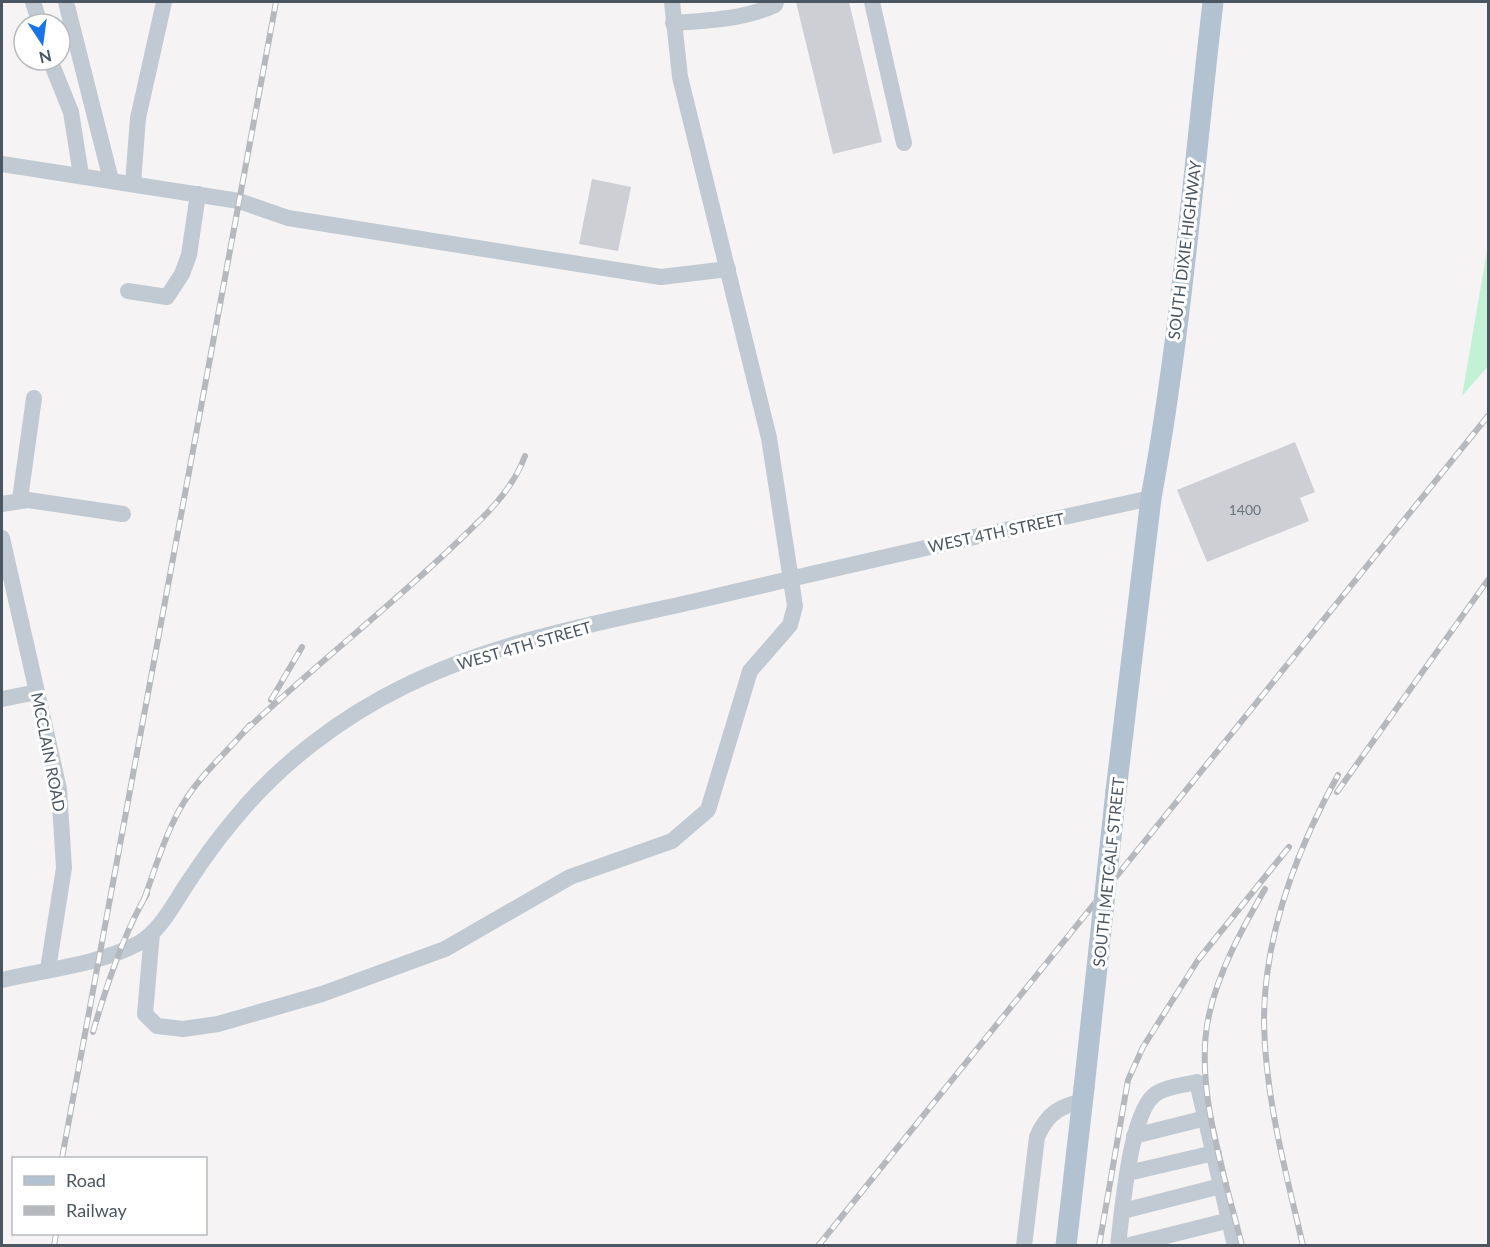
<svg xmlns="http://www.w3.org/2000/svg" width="1490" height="1247" font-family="Lato,sans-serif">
  <rect width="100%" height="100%" fill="#f5f3f3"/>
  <!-- green -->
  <polygon fill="#c3f1d5" points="1488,245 1488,366 1462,396"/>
  <!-- building -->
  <g fill="#cdcfd5">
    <polygon points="796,2 849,2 882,142 833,154"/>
    <polygon points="592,179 631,187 618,251 579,244"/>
    <polygon points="1295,442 1315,492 1300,498 1309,521 1207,562 1177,490"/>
  </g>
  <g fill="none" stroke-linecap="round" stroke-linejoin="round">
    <!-- minor -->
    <g stroke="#c1cad2" stroke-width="16">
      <polyline points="33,2 40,24"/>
      <polyline points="66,2 111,180"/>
      <polyline points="872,2 904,143"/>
      <path d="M673 23C706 21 745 19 775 5L776 2"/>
      <polyline points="50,60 71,112 81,175"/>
      <polyline points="2,164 239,201 288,218 661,277 728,269"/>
      <polyline points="133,183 138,118 164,2"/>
      <polyline points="128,291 167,297 182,274 189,255 198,194"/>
      <polyline points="20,499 34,398"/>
      <polyline points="2,504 28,500 123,514"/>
      <polyline points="2,538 59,789 64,868 48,969"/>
      <polyline points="2,699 37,692"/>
      <polyline points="152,933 145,1014 157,1026 183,1029 218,1024 322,994 445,949 570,877 672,841 708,810 750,671 790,625 795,606 769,438 680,77 672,2"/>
      <path d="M2 980C44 970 101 964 139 943 162 930 176 899 191 878 204 858 218 839 233 821 278 765 341 717 405 686 496 641 599 623 696 601 848 565 999 531 1151 498"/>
      <polyline points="1134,1136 1206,1118"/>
      <polyline points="1128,1173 1214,1153"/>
      <polyline points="1123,1211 1221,1186"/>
      <path d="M1024 1246 1037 1137C1047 1114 1059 1106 1084 1101"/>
      <path d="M1118 1246C1122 1213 1130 1108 1157 1093 1168 1086 1185 1085 1197 1082L1235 1246"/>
      <polyline points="1126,1246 1230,1220"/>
    </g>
    <!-- major -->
    <g stroke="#b3c2d1" stroke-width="21">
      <path d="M1116 791 1151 498C1181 335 1194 166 1213 2"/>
      <polyline points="1066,1246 1084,1088"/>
    </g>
    <!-- rail casing -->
    <g stroke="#b5b8bd" stroke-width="6">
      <g id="rail">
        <polyline points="271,700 302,647"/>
        <path d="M245 731C311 669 382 613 448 551 478 522 510 496 525 456"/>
        <polyline points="1337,792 1488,580"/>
        <path d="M144 899C156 867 166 831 184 802 202 773 228 751 250 725"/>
        <path d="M93 1032C106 987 123 934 147 894"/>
        <polyline points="62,1158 276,2"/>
        <polyline points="54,1246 56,1234"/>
        <polyline points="818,1246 1488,416"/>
        <polyline points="1099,1246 1128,1080 1143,1047 1198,960 1289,847"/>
        <path d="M1242 1246C1225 1176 1193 1085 1209 1015 1219 970 1242 929 1265 889"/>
        <path d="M1303 1246C1286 1172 1265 1098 1264 1021 1264 936 1297 849 1338 775"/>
      </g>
    </g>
    <!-- rail -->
    <use href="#rail" stroke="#fff" stroke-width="4" stroke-dasharray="11" stroke-linecap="butt"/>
    <!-- major-bridge -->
    <polyline stroke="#b3c2d1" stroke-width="21" points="1084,1088 1116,791"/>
  </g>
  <g text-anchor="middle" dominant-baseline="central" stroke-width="6" stroke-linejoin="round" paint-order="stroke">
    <!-- number labels -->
    <g font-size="14" fill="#6b747e">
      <text x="1245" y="509">1400</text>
    </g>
    <!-- street labels -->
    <g font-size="16" fill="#4a5661" stroke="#fff">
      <text transform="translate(1184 250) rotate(-83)">SOUTH DIXIE HIGHWAY</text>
      <text transform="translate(996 532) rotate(-12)">WEST 4TH STREET</text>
      <text transform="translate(524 645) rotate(-16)">WEST 4TH STREET</text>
      <text transform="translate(49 752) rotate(79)">MCCLAIN ROAD</text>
      <text transform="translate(1108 872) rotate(-84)">SOUTH METCALF STREET</text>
    </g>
  </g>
  <!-- border -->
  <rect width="1490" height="1247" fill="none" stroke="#4a5661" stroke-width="6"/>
  <!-- legend -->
  <rect x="12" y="1157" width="195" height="78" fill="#ffffff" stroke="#b7bbc0" stroke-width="1.5"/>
  <rect x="24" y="1176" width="30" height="9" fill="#b3c2d1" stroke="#b7bbc0" stroke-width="1.5"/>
  <text x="66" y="1187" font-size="18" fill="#4a5661">Road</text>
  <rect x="24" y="1206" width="30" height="9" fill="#b5b8bd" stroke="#b7bbc0" stroke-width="1.5"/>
  <text x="66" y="1217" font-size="18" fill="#4a5661">Railway</text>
  <!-- north arrow -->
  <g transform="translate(42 42) rotate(167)"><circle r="28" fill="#ffffff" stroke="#b7bbc0" stroke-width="1.5"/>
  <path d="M0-4.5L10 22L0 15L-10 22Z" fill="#1a73e8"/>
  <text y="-9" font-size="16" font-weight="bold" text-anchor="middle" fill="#4a5661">N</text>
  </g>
</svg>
